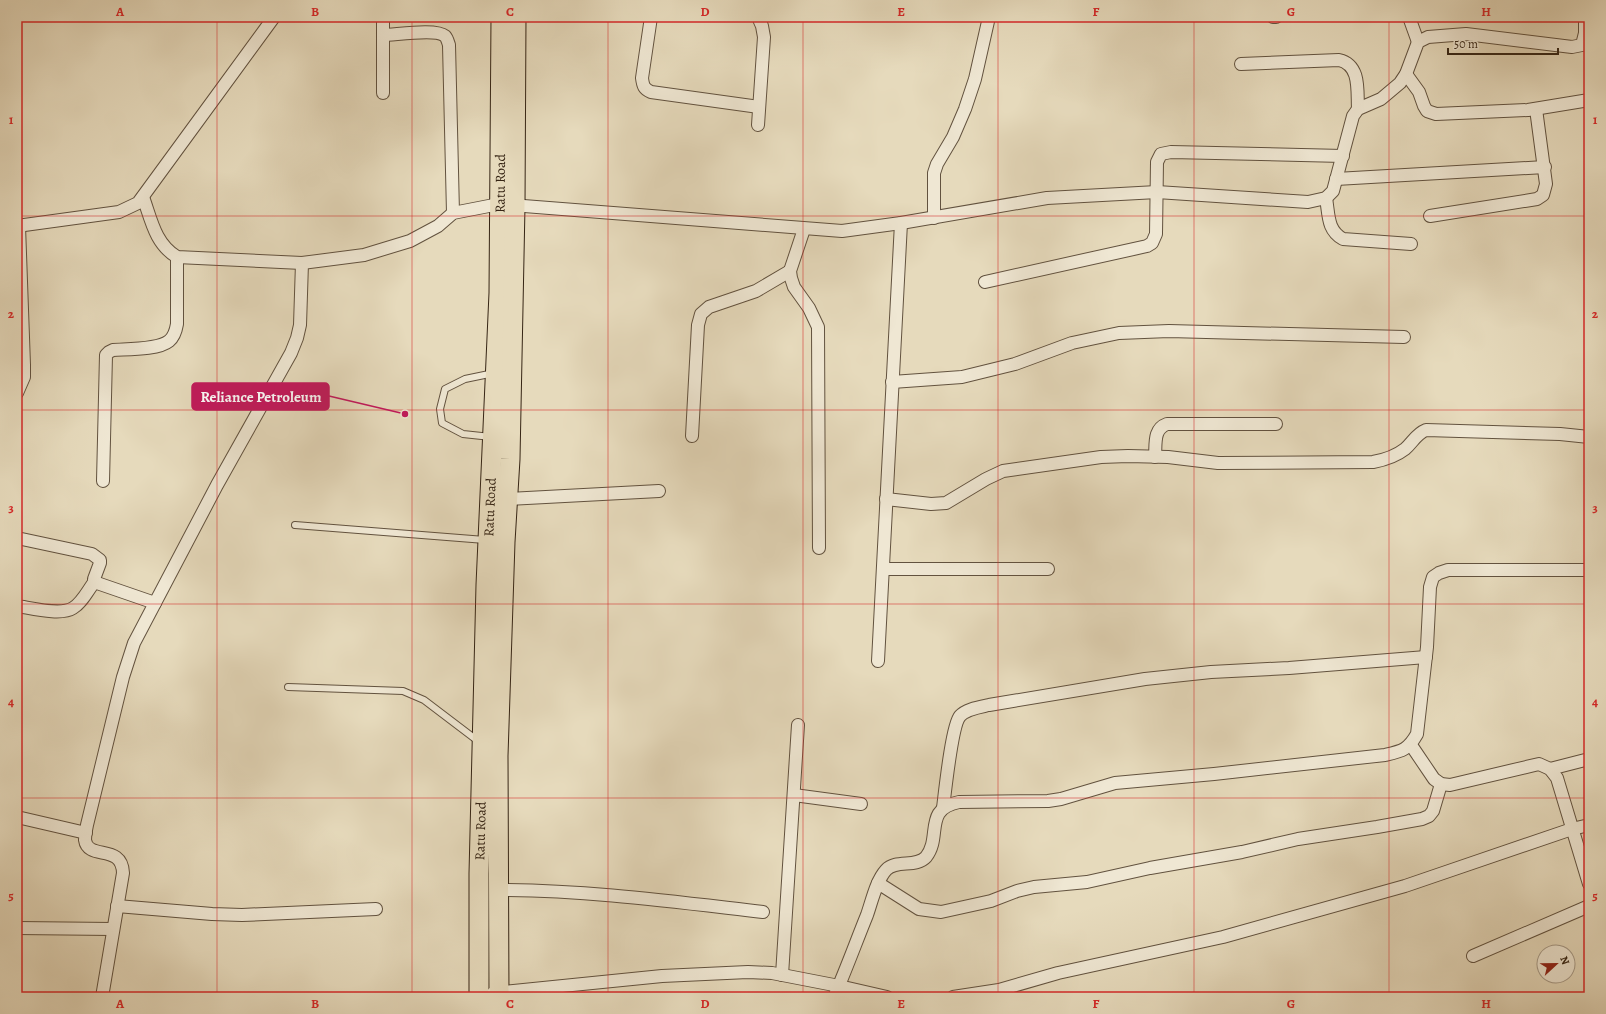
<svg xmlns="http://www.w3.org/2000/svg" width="1606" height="1014" font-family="Alegreya,serif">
  <rect width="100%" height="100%" fill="#e6dabc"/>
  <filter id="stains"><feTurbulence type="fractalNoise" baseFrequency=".005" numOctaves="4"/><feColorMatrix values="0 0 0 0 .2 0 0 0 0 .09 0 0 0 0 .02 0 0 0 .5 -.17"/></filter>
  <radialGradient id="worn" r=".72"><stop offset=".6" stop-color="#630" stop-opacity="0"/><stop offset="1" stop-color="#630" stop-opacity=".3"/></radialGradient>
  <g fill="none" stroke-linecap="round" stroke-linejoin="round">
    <!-- lane casing -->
    <g stroke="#62523f" stroke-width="8">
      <g id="lane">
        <polyline points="491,437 463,434 442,423 440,409 445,389 465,379 494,373"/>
        <polyline points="295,525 485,540"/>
        <polyline points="288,687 403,691 424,700 478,741"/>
      </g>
    </g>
    <!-- street casing -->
    <g stroke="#62523f" stroke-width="14">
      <g id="street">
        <polyline points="383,17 383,93"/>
        <path d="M651 17 642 78C643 86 644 89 651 92L759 107"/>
        <polyline points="758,17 762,26 764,37 758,125"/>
        <polyline points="1273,17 1276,17"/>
        <polyline points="1409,17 1418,42"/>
        <path d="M383 35C395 35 436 28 445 36 447 38 448 42 449 45L453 213"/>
        <path d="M1241 64 1339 60C1361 65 1357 91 1358 109"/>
        <polyline points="1406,74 1419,92 1424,106 1427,111 1436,114 1528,110 1589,100"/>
        <polyline points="1336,179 1545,167"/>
        <path d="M143 197C151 219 155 244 177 257L302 263 364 255 410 241 438 226 453 213 499 204 842 231 901 223 1047 198 1157 192 1308 202 1326 198 1333 191 1353 116 1358 109 1381 99 1400 83 1406 74 1418 42 1428 37 1466 34 1572 47 1582 45 1585 33V17"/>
        <path d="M1326 198C1329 215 1327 230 1343 239L1411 244"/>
        <polyline points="1430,216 1537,199 1543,195 1546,184 1536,109"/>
        <polyline points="934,218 934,173 937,164 953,137 965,109 975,79 989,17"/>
        <polyline points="17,226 119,212 138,203 274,17"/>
        <polyline points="804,229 790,271 791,278 794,287 809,308 818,327 819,548"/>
        <polyline points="985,282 1147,246 1152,243 1156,234 1157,162 1161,154 1171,152 1343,156"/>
        <polyline points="892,382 962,377 1015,364 1072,343 1119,333 1169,331 1404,337"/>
        <polyline points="17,393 24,377 24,365 19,226"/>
        <polyline points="692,436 698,325 701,314 709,307 756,291 790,271"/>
        <path d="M1155 457C1156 444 1153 429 1167 424H1276"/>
        <path d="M103 481 106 355 109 352 113 350C127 349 158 350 169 341 174 337 176 330 177 324V257"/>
        <polyline points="508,499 659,491"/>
        <path d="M886 499 931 504 946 503 986 479 1003 471 1101 457 1128 456 1168 457 1218 463 1373 462C1384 460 1396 456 1405 449 1413 442 1416 434 1426 430L1560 434 1589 437"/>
        <polyline points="17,538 92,554 100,560 100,563 94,579 97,583 155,603"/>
        <polyline points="883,569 1048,569"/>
        <path d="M17 606C31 608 61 616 73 608 82 603 88 590 95 581"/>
        <polyline points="878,661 901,223"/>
        <polyline points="1411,745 1434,779 1441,784 1450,785 1539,764 1550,769 1557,778 1589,884"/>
        <polyline points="1550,769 1589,759"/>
        <polyline points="794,795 861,804"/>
        <path d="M943 808C945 792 952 725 960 716 966 709 980 707 989 705L1145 679 1211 672 1289 668 1426 657"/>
        <polyline points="17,817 86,833"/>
        <polyline points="878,883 919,909 941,912 991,901 1017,891 1034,887 1087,882 1150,868 1242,852 1298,839 1377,827 1422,819 1429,816 1433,811 1441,784"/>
        <path d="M498 890C586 890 675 902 763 912"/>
        <polyline points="117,906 212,914 242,915 376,909"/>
        <polyline points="17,928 113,929"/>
        <polyline points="1473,956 1589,906"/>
        <polyline points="782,975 798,725"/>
        <polyline points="493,993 662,976 748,972 772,973 839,986 887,997"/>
        <path d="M102 997 123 873C122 843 88 861 85 840 85 836 86 829 87 825L123 677 134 643 217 485 291 353 297 338 300 325 302 263"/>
        <path d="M834 997C846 970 856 942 867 915 872 901 876 881 886 870 896 859 916 868 926 857 942 837 923 809 959 802L1048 801 1061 799 1115 783 1214 774 1385 755C1402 751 1408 750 1417 734L1427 647 1430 587 1433 577 1439 573 1448 570H1589"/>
        <polyline points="953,997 999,990 1058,973 1223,937 1405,886 1572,829 1589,825"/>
      </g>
    </g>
    <!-- primary casing -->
    <g stroke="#362515" stroke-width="21">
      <g id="primary">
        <path id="s1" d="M479 997V874L486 585 499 293 501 17"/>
        <polyline points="499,997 498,756 505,542 510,459 515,206 516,17"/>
      </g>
    </g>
    <!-- lane -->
    <use href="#lane" stroke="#efe7d3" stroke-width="6"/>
    <!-- street -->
    <use href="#street" stroke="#efe7d3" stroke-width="12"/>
    <!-- primary -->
    <use href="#primary" stroke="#e6dabc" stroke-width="19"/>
  </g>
  <!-- grid -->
  <path fill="none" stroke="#d62828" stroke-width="1" stroke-opacity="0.55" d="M217 17V997M412 17V997M608 17V997M803 17V997M998 17V997M1194 17V997M1389 17V997M17 216H1589M17 410H1589M17 604H1589M17 798H1589"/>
  <g text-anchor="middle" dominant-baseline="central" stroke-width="3.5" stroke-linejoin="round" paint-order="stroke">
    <!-- street labels -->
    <g font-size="14" fill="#362515" stroke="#efe7d3">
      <text stroke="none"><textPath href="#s1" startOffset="814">Ratu Road</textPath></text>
      <text stroke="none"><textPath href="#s1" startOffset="490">Ratu Road</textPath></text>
      <text stroke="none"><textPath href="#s1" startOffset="166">Ratu Road</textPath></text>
    </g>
  </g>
  <!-- callouts -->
  <path fill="none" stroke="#c2185b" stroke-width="1.5" d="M405 414L329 396"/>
  <circle fill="#c2185b" stroke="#efe7d3" stroke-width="1.5" cx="405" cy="414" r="4"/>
  <rect fill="#c2185b" stroke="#c2185b" stroke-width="1.5" x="192" y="383" width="137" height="27" rx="4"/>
  <g font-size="15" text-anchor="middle" font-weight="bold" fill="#fff">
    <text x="261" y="402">Reliance Petroleum</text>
  </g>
  <!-- margin -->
  <rect width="1606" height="1014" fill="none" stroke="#e6dabc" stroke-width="44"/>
  <!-- north arrow -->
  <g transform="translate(1556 964) rotate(68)"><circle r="19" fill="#efe7d3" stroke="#a59987"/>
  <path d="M0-3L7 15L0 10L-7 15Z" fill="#8f2418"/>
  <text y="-6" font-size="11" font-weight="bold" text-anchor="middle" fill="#362515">N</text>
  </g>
  <!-- scale -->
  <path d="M1448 48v6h110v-6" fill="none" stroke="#362515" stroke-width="2"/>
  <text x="1454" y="48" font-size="12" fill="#362515" stroke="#efe7d3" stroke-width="3" paint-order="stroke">50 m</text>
  <rect x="22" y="22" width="1562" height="970" fill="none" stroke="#d62828" stroke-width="1.5"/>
  <g font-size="13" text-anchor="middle" font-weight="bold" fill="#d62828">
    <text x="120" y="16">A</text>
    <text x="315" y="16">B</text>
    <text x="510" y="16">C</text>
    <text x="705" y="16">D</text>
    <text x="901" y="16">E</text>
    <text x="1096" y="16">F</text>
    <text x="1291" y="16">G</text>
    <text x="1486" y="16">H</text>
    <text x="11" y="124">1</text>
    <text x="1595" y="124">1</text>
    <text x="11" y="318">2</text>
    <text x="1595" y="318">2</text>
    <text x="11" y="512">3</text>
    <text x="1595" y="512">3</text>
    <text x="11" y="706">4</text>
    <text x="1595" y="706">4</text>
    <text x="11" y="900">5</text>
    <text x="1595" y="900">5</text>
    <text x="120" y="1008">A</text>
    <text x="315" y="1008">B</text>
    <text x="510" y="1008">C</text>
    <text x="705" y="1008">D</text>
    <text x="901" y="1008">E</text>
    <text x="1096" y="1008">F</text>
    <text x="1291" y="1008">G</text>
    <text x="1486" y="1008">H</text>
  </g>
  <rect width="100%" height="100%" filter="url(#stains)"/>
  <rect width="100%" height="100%" fill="url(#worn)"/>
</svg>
